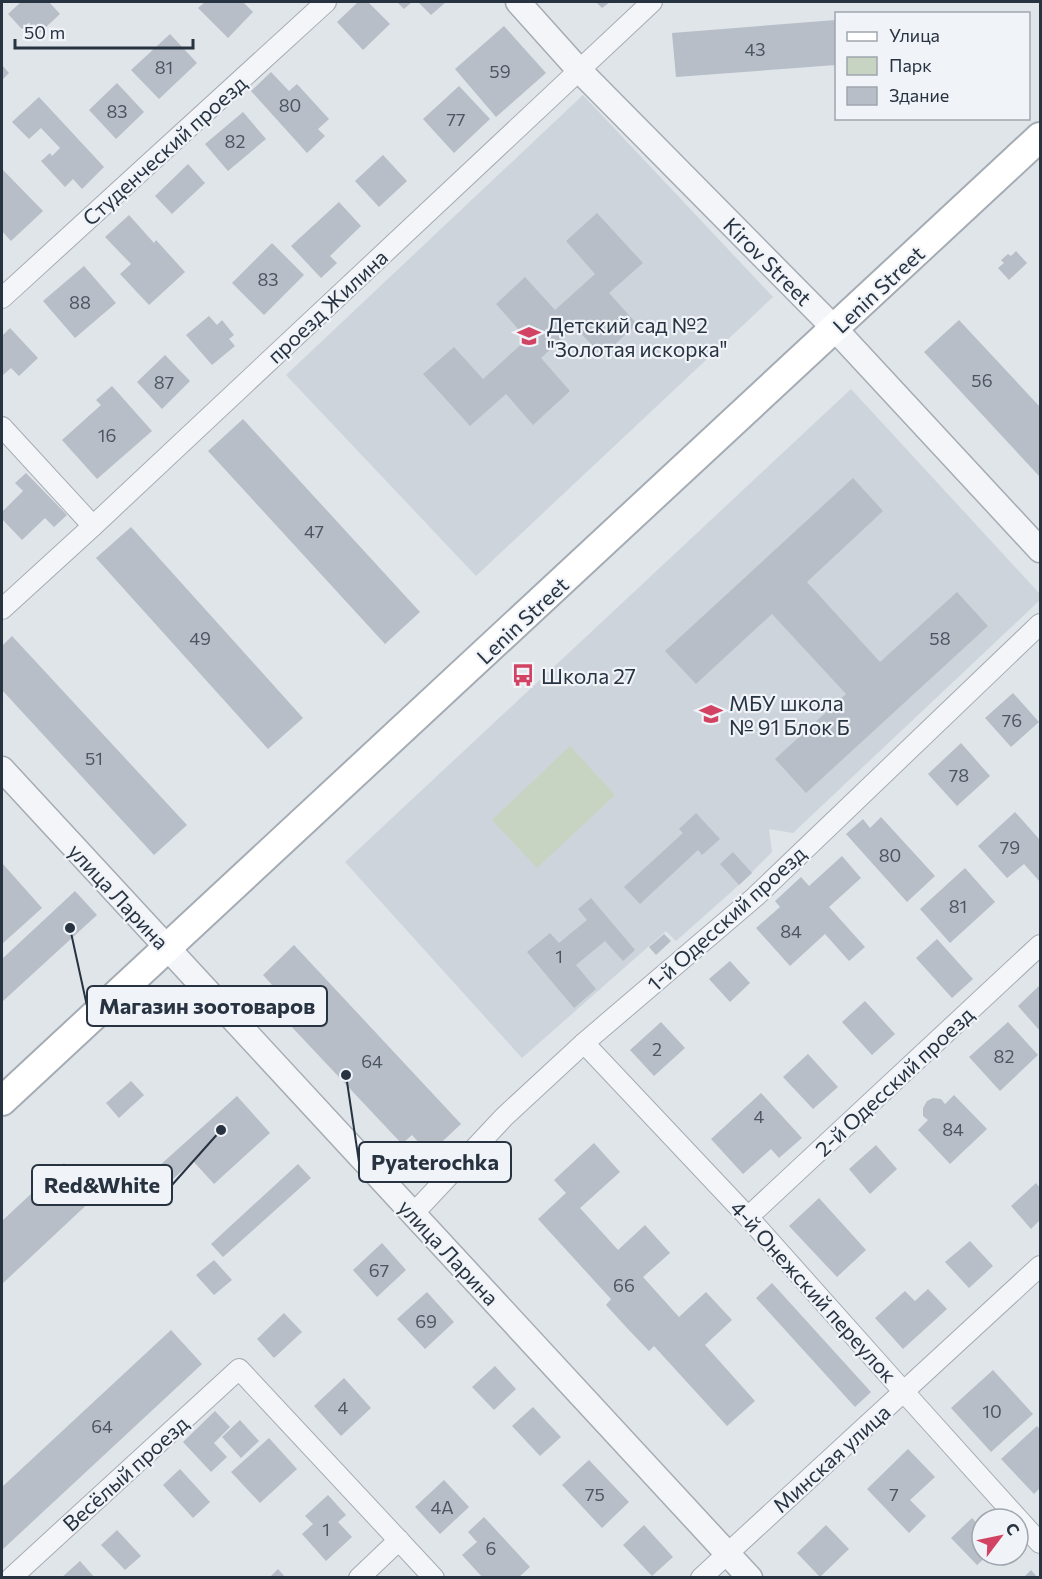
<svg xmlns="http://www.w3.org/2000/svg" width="1042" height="1579" font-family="Commissioner,sans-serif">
  <rect width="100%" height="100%" fill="#e0e5ea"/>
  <!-- built -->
  <g fill="#ced4dc">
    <polygon points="583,95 773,297 476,576 286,375"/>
    <polygon points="851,389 1040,594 1040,600 793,833 769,829 772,852 739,885 676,941 666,931 522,1058 345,862"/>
  </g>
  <!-- green -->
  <polygon fill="#c7d4c1" points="570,746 615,795 537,868 492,820"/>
  <!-- building -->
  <g fill="#b7bec7">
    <polygon points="21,2 49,2 60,14 32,40 8,14"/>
    <polygon points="205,2 243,2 253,12 228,38 198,8"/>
    <polygon points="358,2 368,2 390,24 363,50 337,22"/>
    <polygon points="397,2 412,2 404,9"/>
    <polygon points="418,2 446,2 431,15"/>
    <polygon points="596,2 610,2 602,8"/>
    <polygon points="836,20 836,65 676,77 672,33"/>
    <polygon points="504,26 546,73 496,117 455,69"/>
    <polygon points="170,34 197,63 159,99 131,70"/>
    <polygon points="2,65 9,73 2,80"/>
    <polygon points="271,72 289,91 297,84 329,119 318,129 325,136 307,153 251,91"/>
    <polygon points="117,83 144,112 116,139 89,110"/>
    <polygon points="459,86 490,119 454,153 423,119"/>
    <polygon points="39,97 104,167 82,189 73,179 65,187 41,161 50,153 52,156 60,148 41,128 29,139 12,122"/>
    <polygon points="243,112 266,139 228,171 205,144"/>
    <polygon points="383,155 407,181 379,207 355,181"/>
    <polygon points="188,164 205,183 172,214 155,196"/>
    <polygon points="2,169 43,211 11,241 2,231"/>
    <polygon points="339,202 361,226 330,256 337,263 321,278 291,246"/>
    <polygon points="597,213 643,263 609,293 637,324 602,356 575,327 541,358 570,391 533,425 506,394 470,426 423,374 454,347 483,379 527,339 496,304 525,277 555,310 595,274 566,241"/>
    <polygon points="129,215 154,243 156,240 185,272 149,305 120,274 131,264 105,237"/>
    <polygon points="272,243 304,275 264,315 232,283"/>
    <polygon points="1016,251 1027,263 1009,280 998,268 1004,263 1001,260 1008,254 1011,256"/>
    <polygon points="84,266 116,303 75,338 43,301"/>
    <polygon points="209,316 217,325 222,320 234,335 229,339 235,346 212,365 186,335"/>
    <polygon points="959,320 1040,407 1040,477 924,352"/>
    <polygon points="10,328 38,358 19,376 11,368 3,375 2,373 2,336"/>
    <polygon points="165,355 190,381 162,409 137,382"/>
    <polygon points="112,386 152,431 97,479 62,440 101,405 96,400"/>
    <polygon points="243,419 420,612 385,644 208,451"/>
    <polygon points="26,473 67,515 54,527 45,518 22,540 2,519 2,512 23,491 15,483"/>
    <polygon points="853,478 883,511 807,582 880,662 957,592 988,626 806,793 775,759 846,694 772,614 696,684 665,651"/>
    <polygon points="131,527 303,718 268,749 96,558"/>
    <polygon points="12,636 187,825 154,855 2,690 2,646"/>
    <polygon points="1013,693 1039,722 1011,747 985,718"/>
    <polygon points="961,743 990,776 957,806 928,774"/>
    <polygon points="1015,812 1040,840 1040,848 1039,850 1040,851 1040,882 1024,864 1007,878 978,846"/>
    <polygon points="696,813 720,839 702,855 698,850 640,904 624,887 683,833 679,829"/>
    <polygon points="881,817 935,876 907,902 846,834 863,819 870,828"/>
    <polygon points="733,852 752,873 739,885 720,864"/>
    <polygon points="842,856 861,878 829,907 865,947 849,961 825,934 790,966 756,928 780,907 775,901 801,877 809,886"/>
    <polygon points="2,863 42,908 2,944"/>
    <polygon points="965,868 995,902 950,943 920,909"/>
    <polygon points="75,891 97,915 2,1002 2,959"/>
    <polygon points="591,898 635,950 623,961 605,941 576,965 596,989 574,1008 527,952 550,933 559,943 587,920 578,909"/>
    <polygon points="664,934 671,941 656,955 649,947"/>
    <polygon points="937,939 973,979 952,998 916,958"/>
    <polygon points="294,945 461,1124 429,1154 412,1135 402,1144 273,1007 283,997 263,975"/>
    <polygon points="730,961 750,983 730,1002 709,979"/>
    <polygon points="1040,985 1040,1031 1018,1006"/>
    <polygon points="865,1001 895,1034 872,1055 842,1022"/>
    <polygon points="661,1022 685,1048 654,1076 630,1050"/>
    <polygon points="1008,1022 1038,1055 1000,1091 969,1057"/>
    <polygon points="808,1054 838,1087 813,1109 783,1077"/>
    <polygon points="131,1081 144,1095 119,1118 106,1103"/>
    <polygon points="761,1093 802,1138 779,1158 771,1149 743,1174 711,1139"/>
    <polygon points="954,1095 987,1129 950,1164 918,1130 928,1120 923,1116 923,1108 927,1101 933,1098 941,1099 945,1104"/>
    <polygon points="237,1096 270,1133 214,1184 193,1161 162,1189 149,1175"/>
    <polygon points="594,1143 620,1172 580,1208 618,1250 645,1225 670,1253 643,1277 679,1317 706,1292 732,1320 705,1345 755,1401 727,1426 654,1346 649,1351 627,1328 606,1305 611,1299 538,1219 566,1193 554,1180"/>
    <polygon points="876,1145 897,1169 870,1194 849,1169"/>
    <polygon points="64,1163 95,1197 2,1284 2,1221"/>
    <polygon points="298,1164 311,1178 223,1257 211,1244"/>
    <polygon points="1036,1183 1040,1188 1040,1220 1031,1229 1011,1206"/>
    <polygon points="819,1198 866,1250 837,1277 789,1226"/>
    <polygon points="970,1241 993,1266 969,1288 945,1262"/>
    <polygon points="382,1243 406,1270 377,1297 353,1270"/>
    <polygon points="214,1260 232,1280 214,1295 196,1275"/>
    <polygon points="772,1283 871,1392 855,1407 756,1298"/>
    <polygon points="928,1289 947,1309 903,1349 875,1318 905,1291 915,1301"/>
    <polygon points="427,1292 454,1322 425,1349 397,1319"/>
    <polygon points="284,1313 302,1332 274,1358 257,1339"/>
    <polygon points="171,1330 202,1364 2,1550 2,1487"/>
    <polygon points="495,1366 516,1389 494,1410 472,1387"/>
    <polygon points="993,1370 1033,1414 991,1452 951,1408"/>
    <polygon points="344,1378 371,1408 341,1436 314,1406"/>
    <polygon points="533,1407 561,1437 540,1456 512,1426"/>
    <polygon points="215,1411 230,1427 214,1443 227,1457 211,1472 183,1442"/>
    <polygon points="240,1420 259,1441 241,1458 222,1437"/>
    <polygon points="1037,1426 1040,1429 1040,1488 1034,1494 1001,1459"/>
    <polygon points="269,1438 297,1469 260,1503 231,1472"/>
    <polygon points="908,1449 935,1477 910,1500 926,1516 909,1533 867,1489"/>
    <polygon points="589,1460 629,1502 602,1528 562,1485"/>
    <polygon points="180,1469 210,1502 193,1518 163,1485"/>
    <polygon points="444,1480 469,1507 440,1534 415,1507"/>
    <polygon points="328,1495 346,1515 338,1522 352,1537 326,1561 302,1534 313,1524 305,1516"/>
    <polygon points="484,1517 530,1567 518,1578 483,1578 462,1555 477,1542 468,1532"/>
    <polygon points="972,1518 982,1529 982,1555 988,1555 977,1565 951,1538"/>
    <polygon points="644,1525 673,1557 652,1576 623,1545"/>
    <polygon points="826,1525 849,1549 820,1577 797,1553"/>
    <polygon points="117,1530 141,1556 125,1570 101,1545"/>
    <polygon points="80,1561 95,1578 61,1578"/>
    <polygon points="278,1569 286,1578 269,1578"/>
    <polygon points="1031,1570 1038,1578 1023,1578"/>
  </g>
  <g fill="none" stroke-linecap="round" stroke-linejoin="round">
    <!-- minor casing -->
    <g stroke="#a5acb4" stroke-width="22">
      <g id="minor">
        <polyline points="2,298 326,2"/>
        <polyline points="2,427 93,526"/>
        <polyline points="2,609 93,526 652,2"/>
        <polyline points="584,1043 748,1217 904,1392 1040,1543"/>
        <polyline points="413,1214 504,1117 584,1043 755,897 1040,624"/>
        <polyline points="748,1217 1040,945"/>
        <polyline points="11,1578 239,1369 434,1578"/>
        <polyline points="359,1578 399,1540"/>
        <polyline points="701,1578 1040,1266"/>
      </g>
    </g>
    <!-- tertiary casing -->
    <g stroke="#a5acb4" stroke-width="27">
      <g id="tertiary">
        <polyline points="518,2 579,70 835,329 1040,550"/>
        <polyline points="2,769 750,1578"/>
      </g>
    </g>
    <!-- secondary casing -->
    <g stroke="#a5acb4" stroke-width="32">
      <polyline id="secondary" points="2,1101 1040,137"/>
    </g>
    <!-- minor -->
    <use href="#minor" stroke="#f3f5f8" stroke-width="20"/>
    <!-- tertiary -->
    <use href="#tertiary" stroke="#f3f5f8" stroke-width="24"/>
    <!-- secondary -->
    <use href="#secondary" stroke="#fff" stroke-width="28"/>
  </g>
  <!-- icons -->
  <defs>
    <g id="school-bare" transform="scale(1.8)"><path d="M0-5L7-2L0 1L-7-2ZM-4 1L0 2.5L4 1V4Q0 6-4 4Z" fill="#d24263" stroke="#f0f3f7" stroke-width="2.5" paint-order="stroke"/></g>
    <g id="bus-bare" transform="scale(1.8)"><path d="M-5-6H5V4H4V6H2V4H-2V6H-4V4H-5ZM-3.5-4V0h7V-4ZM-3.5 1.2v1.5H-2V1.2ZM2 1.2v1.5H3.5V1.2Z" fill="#d24263" stroke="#f0f3f7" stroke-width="2.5" paint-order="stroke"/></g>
  </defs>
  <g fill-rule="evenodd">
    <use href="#school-bare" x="529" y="336"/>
    <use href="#bus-bare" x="523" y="675"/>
    <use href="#school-bare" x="711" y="714"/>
  </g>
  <g text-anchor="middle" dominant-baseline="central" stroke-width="4.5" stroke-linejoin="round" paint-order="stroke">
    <!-- number labels -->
    <g font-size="18" fill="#4c5663">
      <text x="755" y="49">43</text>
      <text x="164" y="67">81</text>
      <text x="500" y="71">59</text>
      <text x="290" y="105">80</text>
      <text x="117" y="111">83</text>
      <text x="456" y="119">77</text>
      <text x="235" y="141">82</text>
      <text x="268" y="279">83</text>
      <text x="80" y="302">88</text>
      <text x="982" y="380">56</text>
      <text x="164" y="382">87</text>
      <text x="107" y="435">16</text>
      <text x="314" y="531">47</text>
      <text x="200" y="638">49</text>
      <text x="940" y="638">58</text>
      <text x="1012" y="720">76</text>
      <text x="94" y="758">51</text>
      <text x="959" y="775">78</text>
      <text x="1010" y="847">79</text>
      <text x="890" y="855">80</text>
      <text x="958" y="906">81</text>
      <text x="791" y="931">84</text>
      <text x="559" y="956">1</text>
      <text x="657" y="1049">2</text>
      <text x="1004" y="1056">82</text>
      <text x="372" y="1061">64</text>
      <text x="759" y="1116">4</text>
      <text x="953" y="1129">84</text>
      <text x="379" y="1270">67</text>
      <text x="624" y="1285">66</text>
      <text x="426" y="1321">69</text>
      <text x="343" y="1407">4</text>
      <text x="992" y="1411">10</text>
      <text x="102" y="1426">64</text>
      <text x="595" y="1494">75</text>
      <text x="894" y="1494">7</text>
      <text x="442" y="1507">4А</text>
      <text x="326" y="1529">1</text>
      <text x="491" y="1548">6</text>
    </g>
    <!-- street labels -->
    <g font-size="21" fill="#283342" stroke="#f0f3f7">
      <text transform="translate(164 150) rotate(-42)">Студенческий проезд</text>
      <text transform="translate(768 261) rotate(45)">Kirov Street</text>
      <text transform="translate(878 289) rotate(-43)">Lenin Street</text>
      <text transform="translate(327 306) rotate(-43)">проезд Жилина</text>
      <text transform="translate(522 620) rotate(-43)">Lenin Street</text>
      <text transform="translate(119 896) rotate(47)">улица Ларина</text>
      <text transform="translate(726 918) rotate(-42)">1-й Одесский проезд</text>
      <text transform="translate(894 1081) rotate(-43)">2-й Одесский проезд</text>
      <text transform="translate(449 1252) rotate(47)">улица Ларина</text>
      <text transform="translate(814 1291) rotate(48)">4-й Онежский переулок</text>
      <text transform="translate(831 1458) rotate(-42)">Минская улица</text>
      <text transform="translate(125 1473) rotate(-42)">Весёлый проезд</text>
    </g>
    <!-- poi labels -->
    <g font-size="21" fill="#283342" stroke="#f0f3f7" text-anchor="start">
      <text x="547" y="324">Детский сад №2<tspan x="547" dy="24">"Золотая искорка"</tspan></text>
      <text x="541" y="675">Школа 27</text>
      <text x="729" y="702">МБУ школа<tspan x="729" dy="24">№ 91 Блок Б</tspan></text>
    </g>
  </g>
  <!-- callouts -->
  <path fill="none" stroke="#283342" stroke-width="2" d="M70 928L87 1006M346 1075L359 1162M221 1130L172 1185"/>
  <g fill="#283342" stroke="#f0f3f7" stroke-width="2">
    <circle cx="70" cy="928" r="6"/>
    <circle cx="346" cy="1075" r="6"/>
    <circle cx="221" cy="1130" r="6"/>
  </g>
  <g fill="#f0f3f7" stroke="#283342" stroke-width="2">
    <rect x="87" y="986" width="240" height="40" rx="6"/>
    <rect x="359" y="1142" width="152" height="40" rx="6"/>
    <rect x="32" y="1165" width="140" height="40" rx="6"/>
  </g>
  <g font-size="22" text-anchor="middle" font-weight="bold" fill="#283342">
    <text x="207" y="1014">Магазин зоотоваров</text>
    <text x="435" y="1170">Pyaterochka</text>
    <text x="102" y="1193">Red&amp;White</text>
  </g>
  <!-- border -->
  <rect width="1042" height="1579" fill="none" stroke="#283342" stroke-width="6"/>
  <!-- legend -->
  <rect x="835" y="12" width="195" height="108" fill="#f0f3f7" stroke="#a0a6af" stroke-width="1.5"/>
  <rect x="847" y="32" width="30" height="9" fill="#ffffff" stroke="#a0a6af" stroke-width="1.5"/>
  <text x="889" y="42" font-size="18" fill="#283342">Улица</text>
  <rect x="847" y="57" width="30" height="18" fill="#c7d4c1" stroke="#a0a6af" stroke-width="1.5"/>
  <text x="889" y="72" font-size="18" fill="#283342">Парк</text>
  <rect x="847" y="87" width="30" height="18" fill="#b7bec7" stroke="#a0a6af" stroke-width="1.5"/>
  <text x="889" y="102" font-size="18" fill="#283342">Здание</text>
  <!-- north arrow -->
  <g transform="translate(1000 1537) rotate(58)"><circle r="28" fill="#f0f3f7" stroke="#a0a6af" stroke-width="1.5"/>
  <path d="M0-4.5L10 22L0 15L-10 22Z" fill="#d24263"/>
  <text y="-9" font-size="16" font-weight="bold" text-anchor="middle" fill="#283342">С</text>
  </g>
  <!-- scale -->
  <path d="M15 39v9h178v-9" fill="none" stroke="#283342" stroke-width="3"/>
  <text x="24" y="39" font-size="18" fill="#283342" stroke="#f0f3f7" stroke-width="4.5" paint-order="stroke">50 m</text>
</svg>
